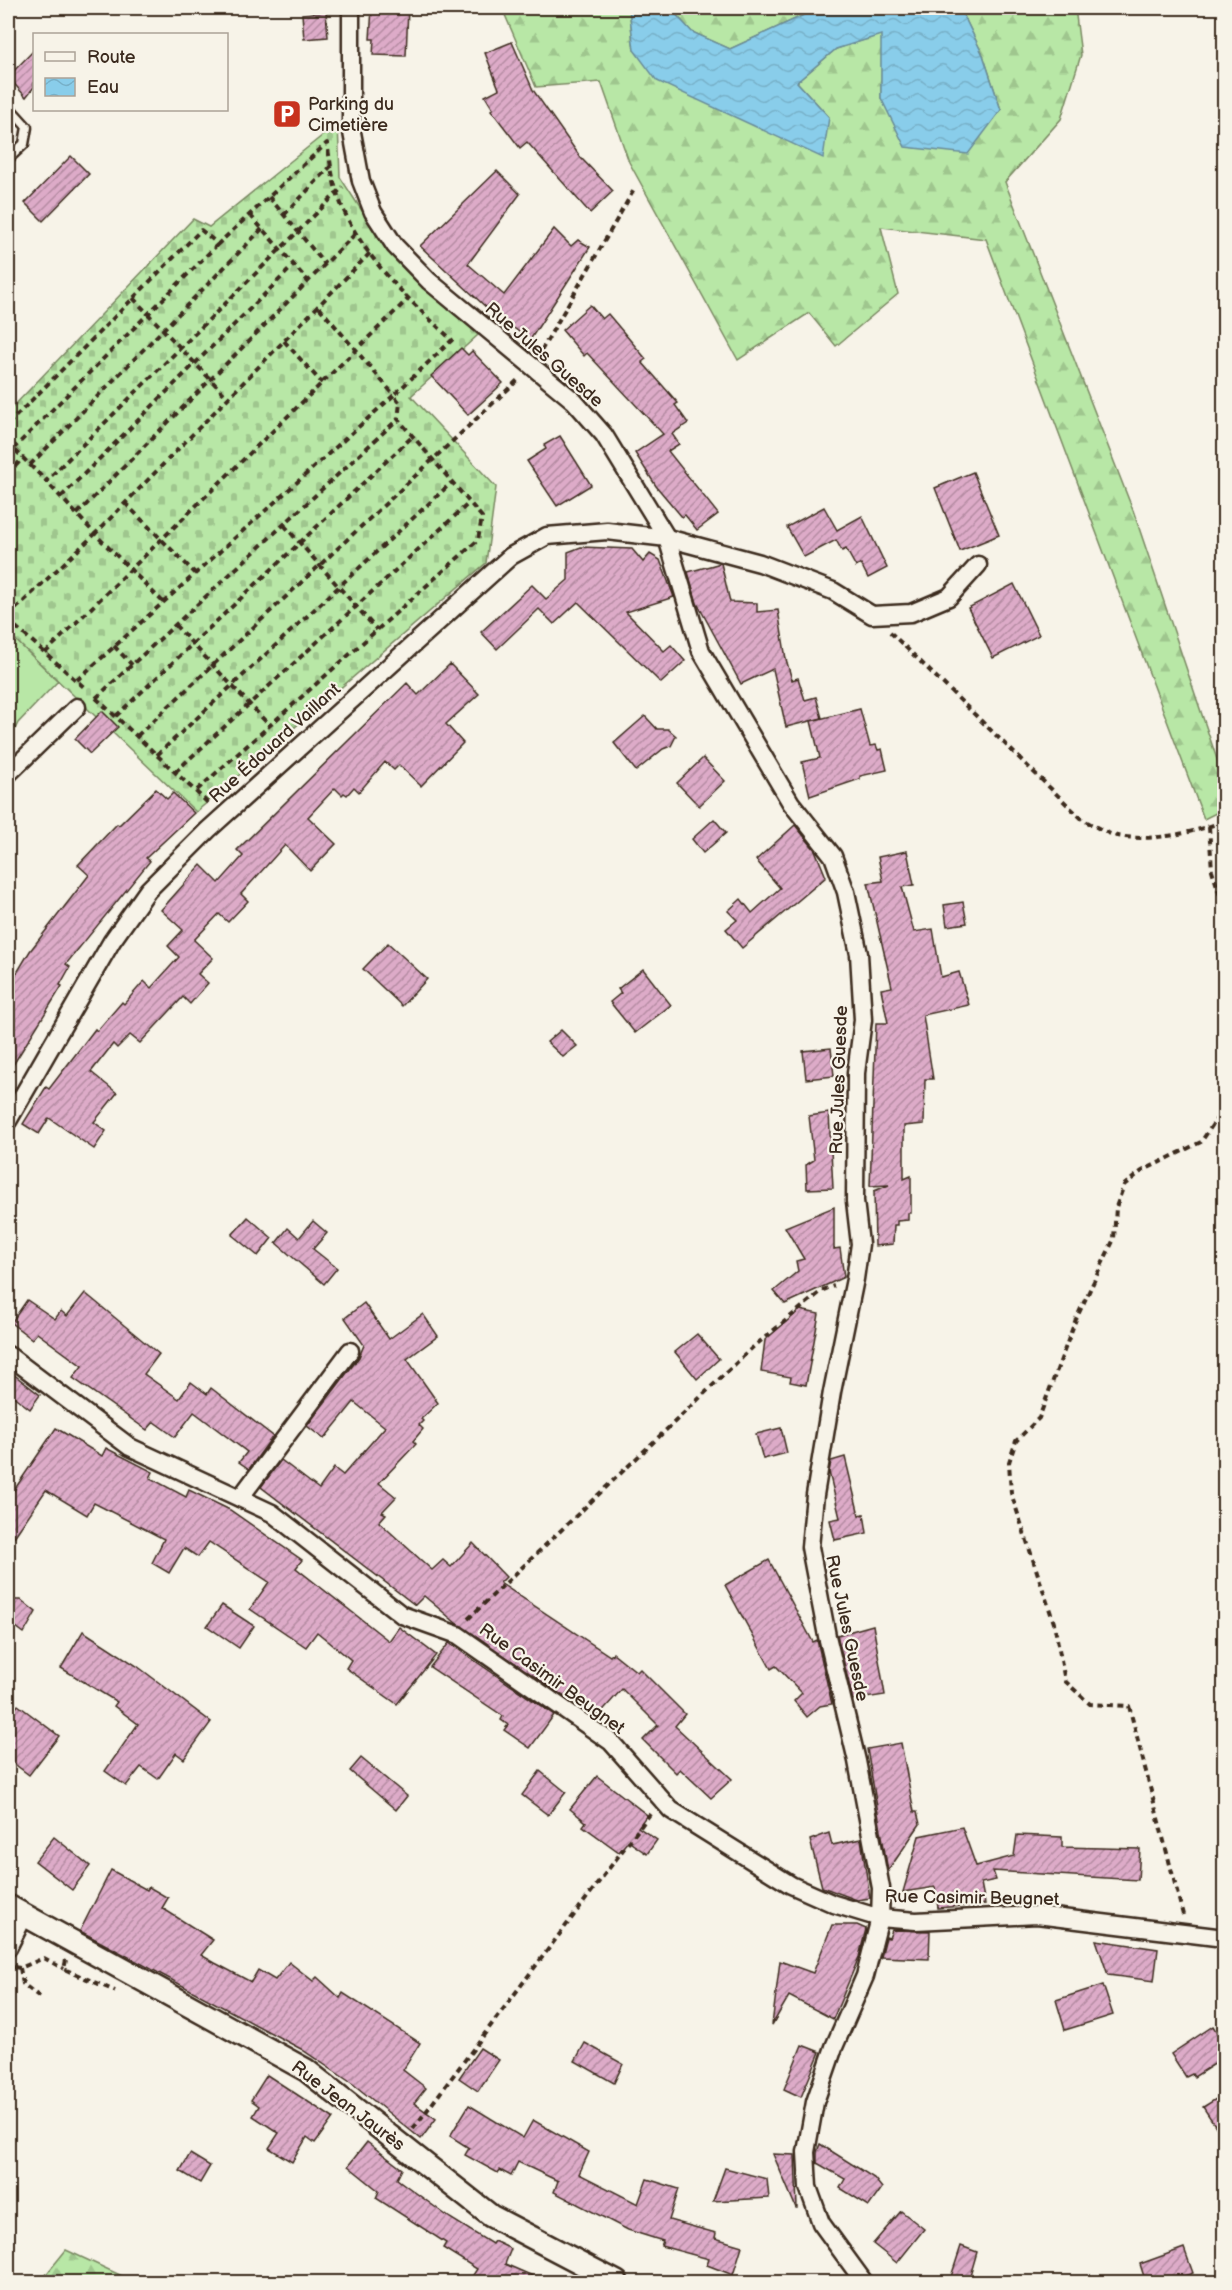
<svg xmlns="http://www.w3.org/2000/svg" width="1232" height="2290" font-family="'Balsamiq Sans',sans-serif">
  <defs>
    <pattern id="forest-firs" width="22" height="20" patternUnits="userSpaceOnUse" patternTransform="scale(1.5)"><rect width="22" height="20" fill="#b8e7a6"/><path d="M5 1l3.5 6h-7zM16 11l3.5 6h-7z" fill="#9fc68e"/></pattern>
    <pattern id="cemetery-stones" width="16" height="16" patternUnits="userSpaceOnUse" patternTransform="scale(1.5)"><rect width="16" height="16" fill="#b8e7a6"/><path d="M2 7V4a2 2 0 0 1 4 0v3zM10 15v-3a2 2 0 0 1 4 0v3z" fill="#9fc68e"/></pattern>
    <pattern id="water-waves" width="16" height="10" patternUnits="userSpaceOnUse" patternTransform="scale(1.5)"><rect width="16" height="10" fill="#89cdea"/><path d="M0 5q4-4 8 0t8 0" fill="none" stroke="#77b0c8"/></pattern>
    <pattern id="building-hatch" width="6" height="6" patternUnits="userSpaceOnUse" patternTransform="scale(1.5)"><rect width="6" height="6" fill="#ddabc8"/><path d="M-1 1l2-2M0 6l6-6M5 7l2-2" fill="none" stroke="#b48ba2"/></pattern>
  </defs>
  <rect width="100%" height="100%" fill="#f7f3e8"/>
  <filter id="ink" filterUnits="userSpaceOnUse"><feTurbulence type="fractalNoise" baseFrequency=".0167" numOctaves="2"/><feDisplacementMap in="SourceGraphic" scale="12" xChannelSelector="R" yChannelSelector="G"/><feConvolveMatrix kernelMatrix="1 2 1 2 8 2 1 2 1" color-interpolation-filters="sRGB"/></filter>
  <g filter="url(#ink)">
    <!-- forest -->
    <g fill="url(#forest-firs)" stroke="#7a8862" stroke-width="1.5">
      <polygon points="502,8 629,8 634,50 829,117 797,82 836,49 882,34 881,98 1001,110 983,55 960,8 1075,8 1081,55 1061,119 1005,182 1134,513 1224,780 1224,809 1204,819 986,239 881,227 898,294 836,346 809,313 738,360 629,162 601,82 536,87"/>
      <polygon points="670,8 819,8 730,49 692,32"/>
      <polygon points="66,2250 135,2282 40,2282"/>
    </g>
    <!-- cemetery -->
    <polygon fill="url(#cemetery-stones)" stroke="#7a8862" stroke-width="1.5" points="338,123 340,177 386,248 478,335 411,396 496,487 486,563 196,812 8,633 8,412 193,219 209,227"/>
    <!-- green -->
    <polygon fill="#b8e7a6" stroke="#7a8862" stroke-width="1.5" points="8,633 58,681 18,723 8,744"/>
    <!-- water -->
    <polygon fill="url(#water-waves)" stroke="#6a8c98" stroke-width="1.5" points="629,8 670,8 692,32 730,49 819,8 960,8 983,55 1001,110 968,154 905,147 881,98 881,35 836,49 797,82 829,117 823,158 657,81 634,50"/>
    <!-- building -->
    <g fill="url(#building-hatch)" stroke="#3b2a1e" stroke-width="1.5">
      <polygon points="372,8 408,8 406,56 373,55 374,39 370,39"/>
      <polygon points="326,12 328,37 304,39 302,14"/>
      <polygon points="512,42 533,90 581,158 613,191 590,213 527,142 520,148 491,110 493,109 485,96 499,89 485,53"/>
      <polygon points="34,50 34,87 26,97 8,77"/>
      <polygon points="71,156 89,174 43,221 25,203"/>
      <polygon points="497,171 520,194 468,264 504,295 554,229 571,246 578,240 590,247 530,340 488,309 420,246"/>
      <polygon points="590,305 602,319 608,314 646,359 642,362 678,403 675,405 688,423 672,434 679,444 668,451 718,514 697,530 685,515 682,517 656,486 635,453 663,434 587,353 584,356 562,330"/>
      <polygon points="461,348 468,355 472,351 503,383 468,415 431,376"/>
      <polygon points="560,436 591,485 557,506 527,461 546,449 544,445"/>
      <polygon points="973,472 999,535 960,551 935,488"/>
      <polygon points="824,507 837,530 862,516 887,568 868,578 861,564 856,567 846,549 842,551 836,540 804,557 787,527"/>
      <polygon points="581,547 632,549 643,562 650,554 660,560 674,597 626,612 664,651 671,645 685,661 661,683 578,602 554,624 539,609 497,649 481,632 532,585 546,599 568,580 568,552"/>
      <polygon points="721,563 730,602 757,603 757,612 778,610 786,659 792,680 798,678 805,700 816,697 822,718 786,727 773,669 741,684 697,603 688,572"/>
      <polygon points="1014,584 1039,635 993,658 968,608"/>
      <polygon points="450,664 479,694 446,724 463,743 421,786 399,765 394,770 385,762 359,792 354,787 347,795 344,793 342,795 335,788 308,817 336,844 310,871 285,845 241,894 248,901 228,922 219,914 194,940 213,958 198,974 208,983 190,1004 183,997 140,1043 130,1035 117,1048 113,1044 91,1072 117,1093 94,1122 106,1131 94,1149 49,1118 39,1134 23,1124 46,1087 49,1089 95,1029 97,1031 122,1002 124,1004 144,981 151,988 179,957 168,946 183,930 161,910 201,865 219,883 243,856 237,850 407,683 418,695"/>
      <polygon points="860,709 870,746 876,745 878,750 882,749 887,770 860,776 860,779 810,796 802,762 820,758 811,721"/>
      <polygon points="102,711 118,727 90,754 75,739"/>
      <polygon points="645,716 657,729 668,729 676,736 671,746 663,749 636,771 614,743"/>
      <polygon points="703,758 725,781 699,806 677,783"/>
      <polygon points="156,789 167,799 173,793 194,813 146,858 150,861 66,964 70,967 60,985 62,986 8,1073 8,992 12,981 30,951 89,875 78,865 117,824 119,825"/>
      <polygon points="714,819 726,833 703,853 692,839"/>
      <polygon points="795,825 815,850 826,877 742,948 726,929 737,920 728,911 741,899 752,913 780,888 756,860"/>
      <polygon points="907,851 914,885 902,887 914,932 933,929 941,977 959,972 969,1005 923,1015 933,1079 925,1079 924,1124 904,1126 904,1179 911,1176 911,1213 908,1213 908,1220 897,1221 897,1225 894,1225 893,1244 875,1246 874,1191 889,1185 870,1186 876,1023 888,1023 881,989 892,987 868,883 883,881 878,857"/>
      <polygon points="963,902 967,923 947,926 944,905"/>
      <polygon points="388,943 427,979 402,1006 363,969"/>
      <polygon points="643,969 671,1005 635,1033 610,1002 621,993 618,989"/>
      <polygon points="561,1030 577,1046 563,1057 547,1042"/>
      <polygon points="831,1048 834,1076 806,1079 803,1051"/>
      <polygon points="829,1113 833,1188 807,1189 806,1165 814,1160 809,1116"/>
      <polygon points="834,1207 834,1249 840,1248 844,1277 785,1304 774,1291 798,1271 796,1261 804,1259 785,1227"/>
      <polygon points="248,1217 272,1238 258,1256 232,1235"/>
      <polygon points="313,1221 327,1233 313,1249 337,1268 324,1284 276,1243 288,1228 299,1238"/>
      <polygon points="85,1293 159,1354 144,1374 179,1399 191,1382 207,1394 211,1388 273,1436 249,1469 239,1462 247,1452 194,1412 175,1437 154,1422 147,1430 73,1378 82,1366 37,1333 32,1339 11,1323 27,1300 55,1319 61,1311 67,1316"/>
      <polygon points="364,1303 389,1339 423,1314 438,1336 407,1359 438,1403 421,1419 423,1421 419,1425 423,1429 413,1441 416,1444 379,1483 396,1497 382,1512 386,1514 379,1522 432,1570 443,1560 451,1567 473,1543 506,1577 500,1583 610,1656 613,1653 637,1672 640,1669 685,1714 675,1726 732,1779 711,1798 680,1769 676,1773 643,1740 658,1725 622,1689 597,1717 570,1691 565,1697 456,1623 424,1596 415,1605 261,1487 281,1460 319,1489 334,1468 343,1475 385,1427 354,1402 324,1439 307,1426 359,1357 364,1345 345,1318"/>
      <polygon points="800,1310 819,1314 806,1385 790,1382 791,1377 761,1372 765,1340"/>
      <polygon points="697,1334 719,1359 697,1379 675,1352"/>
      <polygon points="8,1370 40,1395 30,1409 8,1392"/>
      <polygon points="56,1428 102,1456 106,1448 153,1472 150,1478 186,1497 189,1490 230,1510 302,1560 296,1568 389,1641 399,1627 436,1655 397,1704 346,1668 351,1660 317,1632 306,1647 250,1609 269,1582 209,1542 198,1557 184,1548 169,1573 152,1563 164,1539 94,1503 87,1515 46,1490 8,1546 8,1499"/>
      <polygon points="781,1428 787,1453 763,1459 756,1434"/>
      <polygon points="845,1457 859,1515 864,1514 867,1533 835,1540 830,1520 840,1518 829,1472 831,1461"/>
      <polygon points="769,1560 813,1642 817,1640 832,1704 820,1706 807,1717 794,1701 802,1693 776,1666 771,1669 725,1585"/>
      <polygon points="14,1600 21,1600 36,1612 24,1633 8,1621 8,1608"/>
      <polygon points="222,1605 254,1626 239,1648 207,1626"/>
      <polygon points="873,1625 885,1695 853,1700 837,1635"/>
      <polygon points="83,1631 137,1666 211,1722 184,1759 176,1753 158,1779 141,1767 126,1786 105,1771 138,1724 114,1706 117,1702 61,1668"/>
      <polygon points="449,1643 554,1715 530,1748 504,1730 508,1725 501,1720 503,1716 430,1667"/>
      <polygon points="18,1705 59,1736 29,1775 8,1759 8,1719"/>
      <polygon points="901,1743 914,1812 917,1812 920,1824 888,1871 867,1749"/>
      <polygon points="361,1758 407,1796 396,1810 350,1771"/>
      <polygon points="540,1771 566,1792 548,1815 522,1795"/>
      <polygon points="597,1776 647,1815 638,1827 657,1840 647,1854 628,1841 619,1852 583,1826 586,1822 570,1809"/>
      <polygon points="962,1827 976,1866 1014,1856 1017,1835 1062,1837 1062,1847 1140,1849 1138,1880 993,1871 996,1880 981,1883 985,1904 938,1908 935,1887 903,1892 919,1836"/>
      <polygon points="829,1833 832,1845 861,1839 870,1898 857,1900 822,1887 810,1840"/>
      <polygon points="54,1837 90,1866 72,1890 35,1861"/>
      <polygon points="111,1870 147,1890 149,1887 168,1898 162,1908 213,1940 201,1955 215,1963 251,1982 258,1970 275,1980 289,1962 313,1981 317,1977 340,1998 343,1993 420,2043 403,2070 426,2088 414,2103 436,2119 421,2139 353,2084 301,2049 80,1931"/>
      <polygon points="832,1925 857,1925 866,1929 859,1957 833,2019 789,1996 772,2025 780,1961 813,1973"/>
      <polygon points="892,1930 930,1931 929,1959 881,1957 886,1937 889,1938"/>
      <polygon points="1096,1940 1158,1949 1154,1981 1108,1975"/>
      <polygon points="1103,1985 1113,2015 1065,2030 1056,2000"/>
      <polygon points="1213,2026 1224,2044 1224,2058 1194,2077 1192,2074 1186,2077 1171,2054"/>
      <polygon points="585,2043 623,2064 614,2083 575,2061"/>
      <polygon points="802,2045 820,2052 801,2097 784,2089"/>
      <polygon points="480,2048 499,2060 478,2091 459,2078"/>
      <polygon points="267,2075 333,2118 315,2143 307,2137 292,2162 269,2148 279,2133 253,2116 259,2106 251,2100"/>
      <polygon points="1224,2094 1224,2139 1203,2107"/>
      <polygon points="469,2105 523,2138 533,2120 589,2152 579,2174 638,2204 647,2179 679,2189 669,2220 716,2233 715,2238 742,2246 733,2275 707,2265 709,2259 661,2246 663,2241 628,2230 554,2192 558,2181 518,2162 511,2176 500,2170 498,2173 465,2155 469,2148 450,2136"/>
      <polygon points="367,2142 402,2169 397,2179 450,2218 492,2244 494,2241 511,2249 505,2264 549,2283 468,2283 477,2269 443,2248 446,2243 376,2198 379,2191 348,2166"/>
      <polygon points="820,2144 874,2178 882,2188 869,2206 840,2188 845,2179 817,2163 817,2152"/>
      <polygon points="190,2154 210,2166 200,2183 180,2171"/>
      <polygon points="773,2154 795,2155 797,2208 796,2208"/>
      <polygon points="725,2168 767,2179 769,2198 713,2201"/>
      <polygon points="901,2211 924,2229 897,2263 873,2244"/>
      <polygon points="961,2246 977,2252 968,2283 949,2283"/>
      <polygon points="1184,2248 1193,2273 1165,2283 1146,2283 1140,2264"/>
    </g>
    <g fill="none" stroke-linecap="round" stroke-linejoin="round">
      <!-- service casing -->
      <g stroke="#3b2a1e" stroke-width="13">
        <polyline id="service" points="8,106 27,127 24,144 8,159"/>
      </g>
      <!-- minor casing -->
      <g stroke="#3b2a1e" stroke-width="21">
        <g id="minor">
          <polyline points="351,8 351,127 361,181 373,212 395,246 429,281 574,401 604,435 667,538 701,651 791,803 833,856 846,892 859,954 863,1020 856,1073 855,1201 860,1244 855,1279 832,1392 815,1495 810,1547 827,1636 857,1761 881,1888 880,1918 865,1976 834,2047 815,2102 806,2152 808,2187 821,2223 864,2282"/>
          <polyline points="8,774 77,707"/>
          <polyline points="8,1121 112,941 148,890 208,830 511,556 547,536 607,531 667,538 760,563 833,591 872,615 911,613 949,597 978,565"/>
          <polyline points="8,1355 130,1447 272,1513 402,1615 458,1635 611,1742 671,1810 791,1885 834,1904 880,1918 916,1921 1037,1915 1224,1938"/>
          <polyline points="240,1498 350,1351"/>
          <polyline points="8,1948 24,1916"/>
        </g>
      </g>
      <!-- tertiary casing -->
      <g stroke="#3b2a1e" stroke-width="26">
        <polyline id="tertiary" points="8,1906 306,2070 491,2216 617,2282"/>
      </g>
      <!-- path -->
      <g stroke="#3b2a1e" stroke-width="4" stroke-dasharray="6 4.5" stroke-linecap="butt">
        <polyline points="269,197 325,264"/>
        <polyline points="250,215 308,281"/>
        <polyline points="284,215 331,166"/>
        <polyline points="133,298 228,398"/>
        <polyline points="284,341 322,383"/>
        <polyline points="541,351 635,188"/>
        <path d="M8 424 201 230 218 244 327 143C330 160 332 177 337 193 357 253 408 299 452 340L394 395 400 403 398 419 482 517 478 540 196 791"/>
        <polyline points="8,443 23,458"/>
        <polyline points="13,449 218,244"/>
        <polyline points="30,465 262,229"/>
        <polyline points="8,474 23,458 46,481"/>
        <polyline points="61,497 294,265"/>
        <polyline points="125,503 195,573"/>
        <polyline points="77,514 357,232"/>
        <polyline points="284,525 377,630"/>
        <polyline points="163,602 95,534 370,253"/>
        <polyline points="8,616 95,534 46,481 343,187"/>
        <polyline points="8,620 86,689"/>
        <polyline points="175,625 270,726"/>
        <path d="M890 632 1083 820C1094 825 1106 834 1118 836 1151 842 1194 833 1224 821"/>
        <polyline points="114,646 132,665"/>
        <polyline points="45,653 408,299"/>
        <polyline points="77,680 394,395 318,306"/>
        <polyline points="96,698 398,419"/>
        <polyline points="96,698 209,804"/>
        <polyline points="116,716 412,437"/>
        <polyline points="137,736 520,378"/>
        <polyline points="157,755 451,483"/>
        <polyline points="175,772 469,503"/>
        <polyline points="1209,827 1212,870 1224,909"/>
        <polyline points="468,1619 752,1348 823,1290 834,1286"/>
        <polyline points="1183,1915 1129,1706 1090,1704 1065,1681 1054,1623 1011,1493 1009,1462 1016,1441 1039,1418 1076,1319 1114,1239 1116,1207 1124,1185 1142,1171 1201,1142 1224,1108"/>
        <polyline points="66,1960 64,1969 115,1991"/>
        <polyline points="14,1967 20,1968 44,1958 64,1969"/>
        <polyline points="20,1968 23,1984 41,1998"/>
        <polyline points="413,2129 650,1814"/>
      </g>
      <!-- service -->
      <use href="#service" stroke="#f7f3e8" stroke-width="8"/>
      <!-- minor -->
      <use href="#minor" stroke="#f7f3e8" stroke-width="16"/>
      <!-- tertiary -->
      <use href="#tertiary" stroke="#f7f3e8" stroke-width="21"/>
    </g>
  </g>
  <!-- icons -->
  <defs>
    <g id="parking-square" transform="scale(1.5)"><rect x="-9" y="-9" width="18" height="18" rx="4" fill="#c8321e" stroke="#f7f3e8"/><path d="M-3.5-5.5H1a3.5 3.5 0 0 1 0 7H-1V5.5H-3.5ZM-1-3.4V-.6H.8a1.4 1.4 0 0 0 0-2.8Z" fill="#fff"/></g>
  </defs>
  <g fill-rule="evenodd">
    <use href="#parking-square" x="287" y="114"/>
  </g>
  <g text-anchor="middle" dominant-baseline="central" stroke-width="4.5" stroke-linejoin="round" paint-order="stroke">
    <!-- poi labels -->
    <g font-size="18" fill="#3b2a1e" stroke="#f7f3e8" text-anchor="start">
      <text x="308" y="104">Parking du<tspan x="308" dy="21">Cimetière</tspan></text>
    </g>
    <!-- street labels -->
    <g font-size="18" fill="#3b2a1e" stroke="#f7f3e8">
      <text transform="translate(544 355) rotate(41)">Rue Jules Guesde</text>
      <text transform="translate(275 743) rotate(-42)">Rue Édouard Vaillant</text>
      <text transform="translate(839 1080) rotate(-88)">Rue Jules Guesde</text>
      <text transform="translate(847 1628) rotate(78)">Rue Jules Guesde</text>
      <text transform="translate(552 1679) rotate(36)">Rue Casimir Beugnet</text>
      <text transform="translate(972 1898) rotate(1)">Rue Casimir Beugnet</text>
      <text transform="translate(348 2106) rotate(37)">Rue Jean Jaurès</text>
    </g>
  </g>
  <!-- margin -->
  <rect width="1232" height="2290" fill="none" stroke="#f7f3e8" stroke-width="30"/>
  <rect x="15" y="15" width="1202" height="2260" fill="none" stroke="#3b2a1e" stroke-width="2" filter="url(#ink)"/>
  <!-- legend -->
  <rect x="33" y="33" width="195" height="78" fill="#f7f3e8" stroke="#aca397" stroke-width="1.5"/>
  <rect x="45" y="52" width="30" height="9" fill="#f7f3e8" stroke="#aca397" stroke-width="1.5"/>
  <text x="87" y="63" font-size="18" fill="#3b2a1e">Route</text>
  <rect x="45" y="78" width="30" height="18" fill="url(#water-waves)" stroke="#aca397" stroke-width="1.5"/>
  <text x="87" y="93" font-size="18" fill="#3b2a1e">Eau</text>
</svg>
